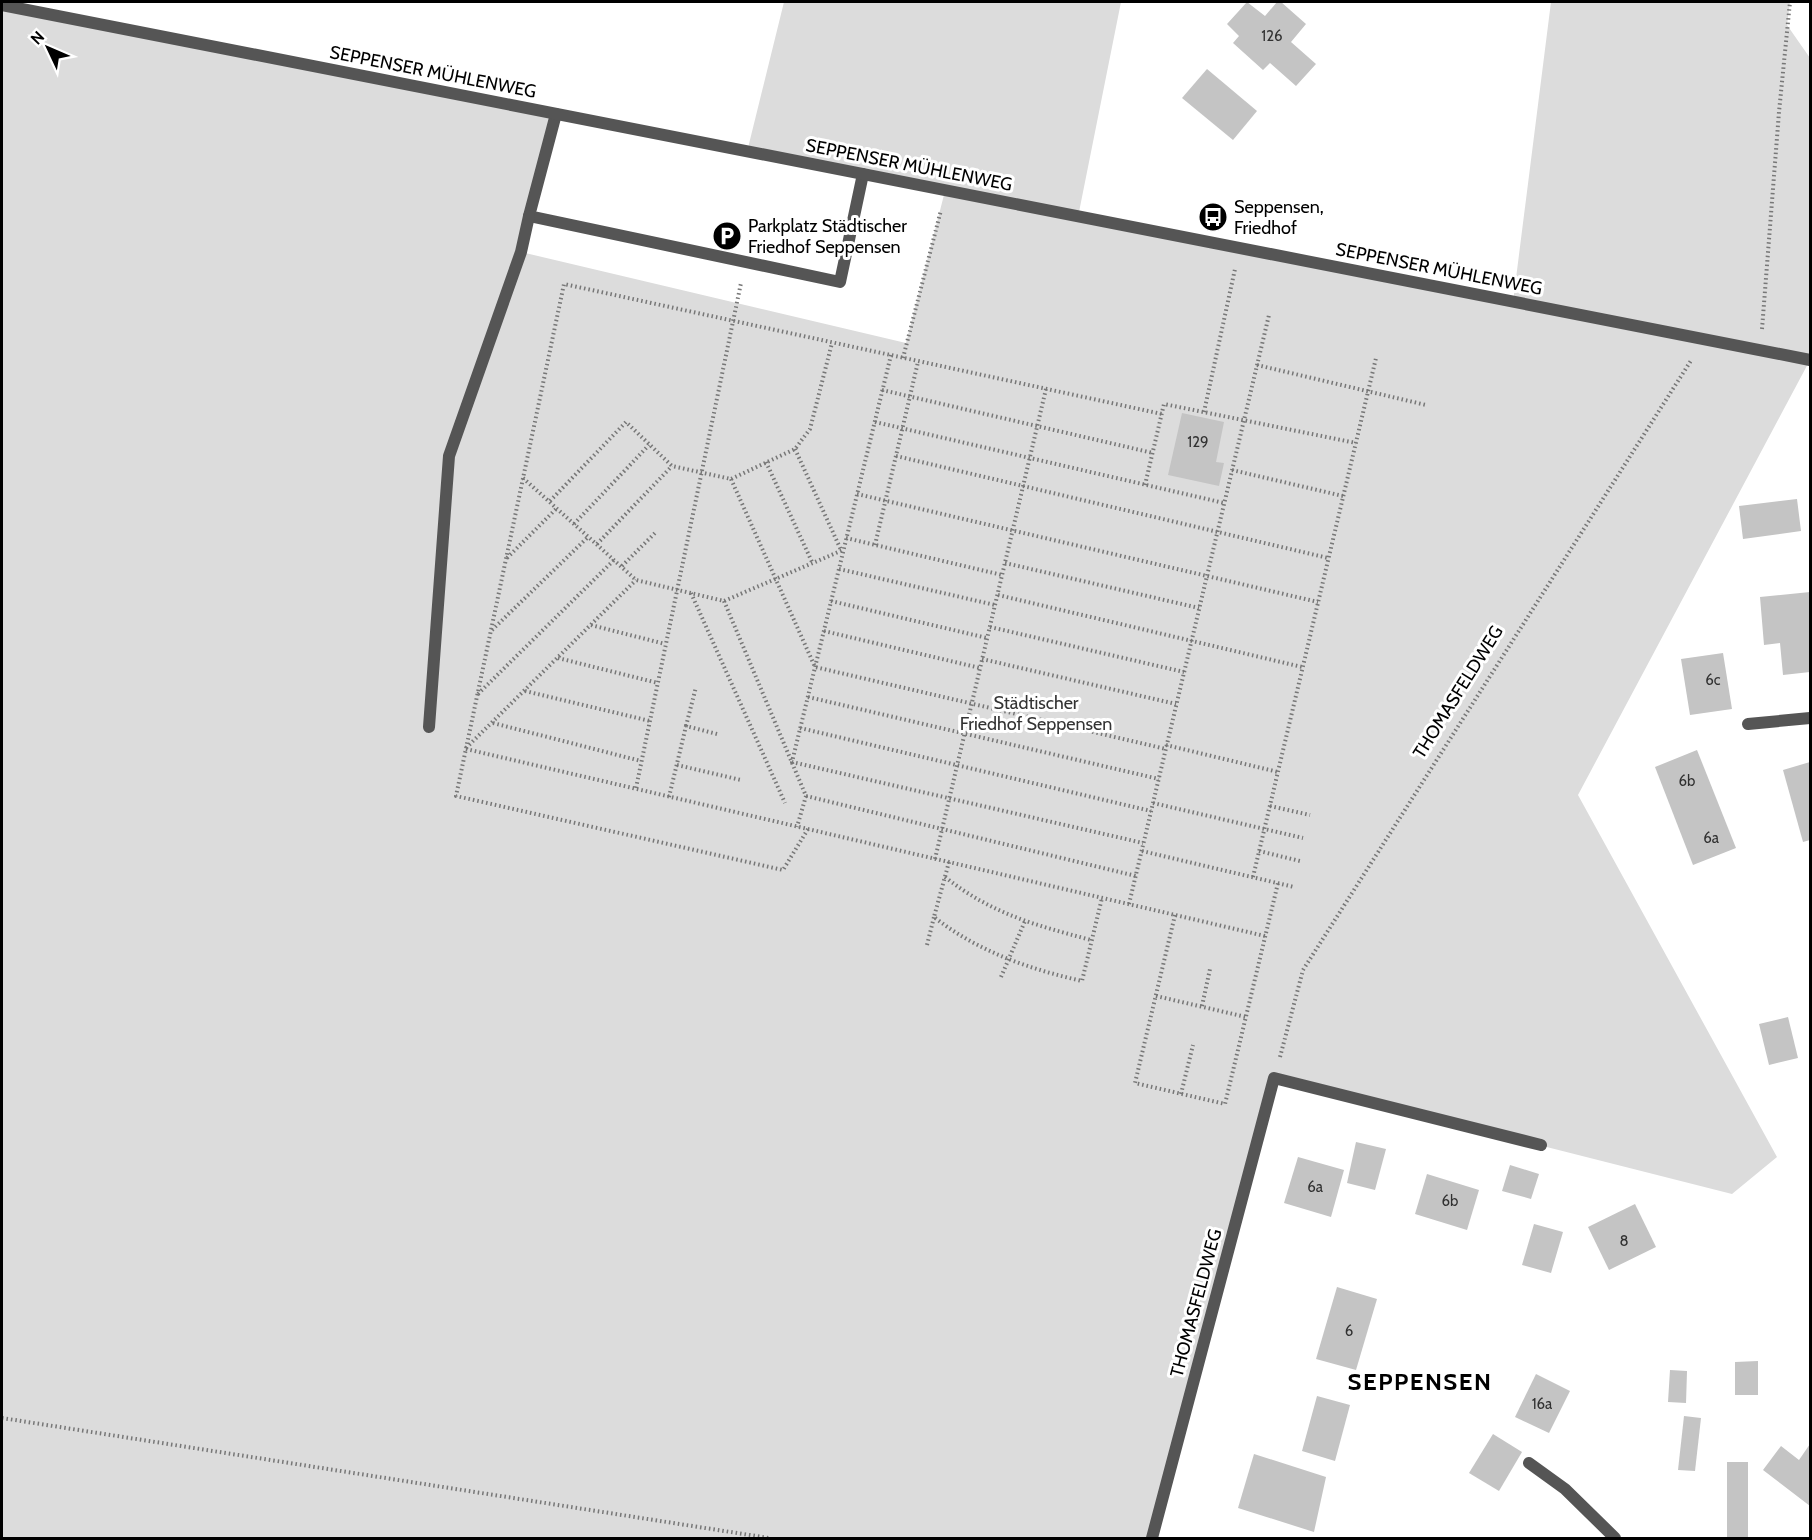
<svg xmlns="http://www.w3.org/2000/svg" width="1812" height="1540" font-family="Cabin,sans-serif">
  <rect width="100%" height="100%" fill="#fff"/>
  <!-- green -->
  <polygon fill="#dcdcdc" points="784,2 1121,2 1078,217 1513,302 1551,2 1790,2 1787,25 1810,58 1810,360 1578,795 1777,1157 1732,1194 1274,1078 1152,1538 2,1538 2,5 556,114 521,252 906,343 945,191 747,152"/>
  <!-- building -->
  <g fill="#c4c4c4">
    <polygon points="1247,2 1265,16 1277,2 1281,2 1306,24 1291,42 1316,64 1296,86 1270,63 1263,70 1233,43 1239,36 1227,24"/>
    <polygon points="1207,69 1257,111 1233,140 1182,98"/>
    <polygon points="1182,413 1224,422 1216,462 1224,463 1219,486 1168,475"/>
    <polygon points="1797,499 1801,531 1743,539 1739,506"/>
    <polygon points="1810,592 1810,672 1783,675 1780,643 1764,645 1760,597"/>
    <polygon points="1723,653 1732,709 1690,715 1681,659"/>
    <polygon points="1697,750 1736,848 1693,865 1655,767"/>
    <polygon points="1810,762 1810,840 1803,842 1783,770"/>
    <polygon points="1788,1017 1798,1058 1769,1065 1759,1024"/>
    <polygon points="1356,1142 1386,1149 1375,1190 1347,1183"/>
    <polygon points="1298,1157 1344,1170 1331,1217 1284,1203"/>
    <polygon points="1510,1165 1539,1174 1531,1199 1502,1191"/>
    <polygon points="1427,1174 1479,1190 1467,1230 1415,1214"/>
    <polygon points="1635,1204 1656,1247 1609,1270 1588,1227"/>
    <polygon points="1534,1224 1563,1232 1551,1273 1522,1265"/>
    <polygon points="1337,1287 1377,1299 1356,1370 1316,1359"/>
    <polygon points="1758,1361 1758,1395 1735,1395 1735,1362"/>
    <polygon points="1670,1370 1687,1371 1686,1403 1668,1402"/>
    <polygon points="1536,1374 1570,1391 1549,1433 1515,1417"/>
    <polygon points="1317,1396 1350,1405 1335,1461 1302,1451"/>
    <polygon points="1684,1416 1701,1418 1695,1471 1678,1470"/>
    <polygon points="1493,1434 1522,1452 1499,1491 1469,1473"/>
    <polygon points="1810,1444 1810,1506 1763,1470 1781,1446 1799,1460"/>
    <polygon points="1254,1454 1326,1477 1314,1532 1238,1508"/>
    <rect x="1727" y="1462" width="21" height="76"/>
  </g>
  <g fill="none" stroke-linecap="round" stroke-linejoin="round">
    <!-- path -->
    <g stroke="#777" stroke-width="4" stroke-dasharray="1.5 3" stroke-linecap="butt">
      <polyline points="1762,329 1779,112 1790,2"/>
      <polyline points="891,355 792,762 1143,843"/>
      <polyline points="903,358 941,210"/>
      <polyline points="1257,365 1426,405"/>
      <polyline points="882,390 1153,453"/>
      <polyline points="1204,412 1235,269"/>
      <polyline points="875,422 1224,503"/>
      <polyline points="795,449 841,550"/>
      <polyline points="896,456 1328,558"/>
      <polyline points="766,462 812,562"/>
      <polyline points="1232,470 1343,496"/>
      <polyline points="523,478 636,580 724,601 843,550"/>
      <polyline points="731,479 815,667 1166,749"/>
      <polyline points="1145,485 1164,404 1356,443"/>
      <polyline points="857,494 1318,602"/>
      <polyline points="550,501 626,422 672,466 731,479 795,449 810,429 832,343"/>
      <polyline points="574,524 649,445"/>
      <polyline points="846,538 1002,575"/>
      <polyline points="597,544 672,466"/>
      <polyline points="875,545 918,362"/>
      <polyline points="507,558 557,508"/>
      <polyline points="1005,563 1199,608"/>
      <polyline points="622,566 656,532"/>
      <polyline points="839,569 995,605"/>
      <polyline points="691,593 785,803"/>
      <polyline points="998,595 1302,667"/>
      <polyline points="724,601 806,796 797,827"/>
      <polyline points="831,601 987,638"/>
      <polyline points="591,625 665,644"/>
      <polyline points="990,627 1184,672"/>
      <polyline points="492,630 588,537"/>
      <polyline points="824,631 980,668"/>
      <polyline points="558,658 658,683"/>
      <polyline points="982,659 1176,704"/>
      <polyline points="525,691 650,721"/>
      <polyline points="478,694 614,560"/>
      <polyline points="808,697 1159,779"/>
      <polyline points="493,723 641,761"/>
      <polyline points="686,726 696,687"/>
      <polyline points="800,728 1151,811"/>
      <polyline points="1166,745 1278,772"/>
      <polyline points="466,748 636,580"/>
      <polyline points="466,749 1265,936"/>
      <polyline points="677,765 741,780"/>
      <polyline points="636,788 741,283"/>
      <polyline points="806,796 1136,876"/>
      <polyline points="669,797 686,726 717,734"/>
      <polyline points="1153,803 1303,838"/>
      <polyline points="1270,806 1310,815"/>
      <polyline points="808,829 783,870 456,796 564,284 1162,414"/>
      <polyline points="1142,851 1294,887"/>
      <polyline points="1259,851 1300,861"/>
      <polyline points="935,859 1046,389"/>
      <path d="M949 862 934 917C977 951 1029 969 1082 981L1102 898"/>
      <path d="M945 877C992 914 1035 925 1091 940"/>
      <polyline points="1253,877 1376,358"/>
      <polyline points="1129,904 1269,315"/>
      <polyline points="1175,915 1135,1083 1225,1104 1278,883"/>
      <polyline points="927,945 934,917"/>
      <polyline points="1001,977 1025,921"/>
      <polyline points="1156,996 1246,1017"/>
      <polyline points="1202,1006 1210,969"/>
      <polyline points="1280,1057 1303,970 1692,359"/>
      <polyline points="1181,1094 1193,1045"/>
      <polyline points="2,1418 769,1538"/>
    </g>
    <!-- service -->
    <g stroke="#555" stroke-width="12">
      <polyline points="556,114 529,216 840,282 863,174"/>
      <polyline points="429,727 449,456 521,252 529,216"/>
      <polyline points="1529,1463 1565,1489 1615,1538"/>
    </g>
    <!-- minor -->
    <g stroke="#555" stroke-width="12">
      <polyline points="1748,724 1810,718"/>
      <polyline points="1152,1538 1274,1078 1541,1145"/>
    </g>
    <!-- tertiary -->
    <polyline stroke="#555" stroke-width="12" points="2,5 1810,360"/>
  </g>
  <!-- icons -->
  <defs>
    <g id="bus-disc" transform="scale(1.5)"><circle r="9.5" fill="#000" stroke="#fff"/><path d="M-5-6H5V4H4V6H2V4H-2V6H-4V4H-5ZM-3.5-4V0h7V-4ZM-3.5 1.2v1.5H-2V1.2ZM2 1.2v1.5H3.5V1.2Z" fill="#fff"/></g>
    <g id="parking-disc" transform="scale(1.5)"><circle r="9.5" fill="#000" stroke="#fff"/><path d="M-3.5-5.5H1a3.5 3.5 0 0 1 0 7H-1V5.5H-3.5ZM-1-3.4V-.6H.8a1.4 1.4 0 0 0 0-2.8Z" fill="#fff"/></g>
  </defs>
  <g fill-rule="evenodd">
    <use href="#bus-disc" x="1213" y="217"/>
    <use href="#parking-disc" x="727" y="236"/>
  </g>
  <g text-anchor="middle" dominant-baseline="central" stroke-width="6" stroke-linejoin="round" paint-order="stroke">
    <!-- number labels -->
    <g font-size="15" fill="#313131">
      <text x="1272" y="36">126</text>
      <text x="1198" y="442">129</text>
      <text x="1713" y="680">6c</text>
      <text x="1687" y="781">6b</text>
      <text x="1711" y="838">6a</text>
      <text x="1315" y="1187">6a</text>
      <text x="1450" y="1201">6b</text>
      <text x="1624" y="1241">8</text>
      <text x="1349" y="1331">6</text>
      <text x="1542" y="1404">16a</text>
    </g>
    <!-- street labels -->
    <g font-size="18" fill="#000" stroke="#fff">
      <text transform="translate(433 72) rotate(11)">SEPPENSER MÜHLENWEG</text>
      <text transform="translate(909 165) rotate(11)">SEPPENSER MÜHLENWEG</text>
      <text transform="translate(1439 269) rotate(11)">SEPPENSER MÜHLENWEG</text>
      <text transform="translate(1458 692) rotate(-58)">THOMASFELDWEG</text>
      <text transform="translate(1196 1303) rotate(-75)">THOMASFELDWEG</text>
    </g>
    <!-- poi labels -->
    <g font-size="18" fill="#000" stroke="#fff" text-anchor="start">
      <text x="1234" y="207">Seppensen,<tspan x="1234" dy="21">Friedhof</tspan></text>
      <text x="748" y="226">Parkplatz Städtischer<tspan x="748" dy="21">Friedhof Seppensen</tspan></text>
    </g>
    <!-- park labels -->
    <g font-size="18" fill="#333" stroke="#fff">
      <text x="1036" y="703">Städtischer<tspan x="1036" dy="21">Friedhof Seppensen</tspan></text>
    </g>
    <!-- district labels -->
    <g font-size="24" font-weight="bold" letter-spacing="1.5" fill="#000" stroke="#fff">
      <text x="1420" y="1381">SEPPENSEN</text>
    </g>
  </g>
  <!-- border -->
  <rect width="1812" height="1540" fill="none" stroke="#000000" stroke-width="6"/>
  <!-- north arrow -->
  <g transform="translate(48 48) rotate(314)" stroke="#ffffff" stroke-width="4.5" paint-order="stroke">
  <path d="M0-4.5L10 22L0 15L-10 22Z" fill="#000000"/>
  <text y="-9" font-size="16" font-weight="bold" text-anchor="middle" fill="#000000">N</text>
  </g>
</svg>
